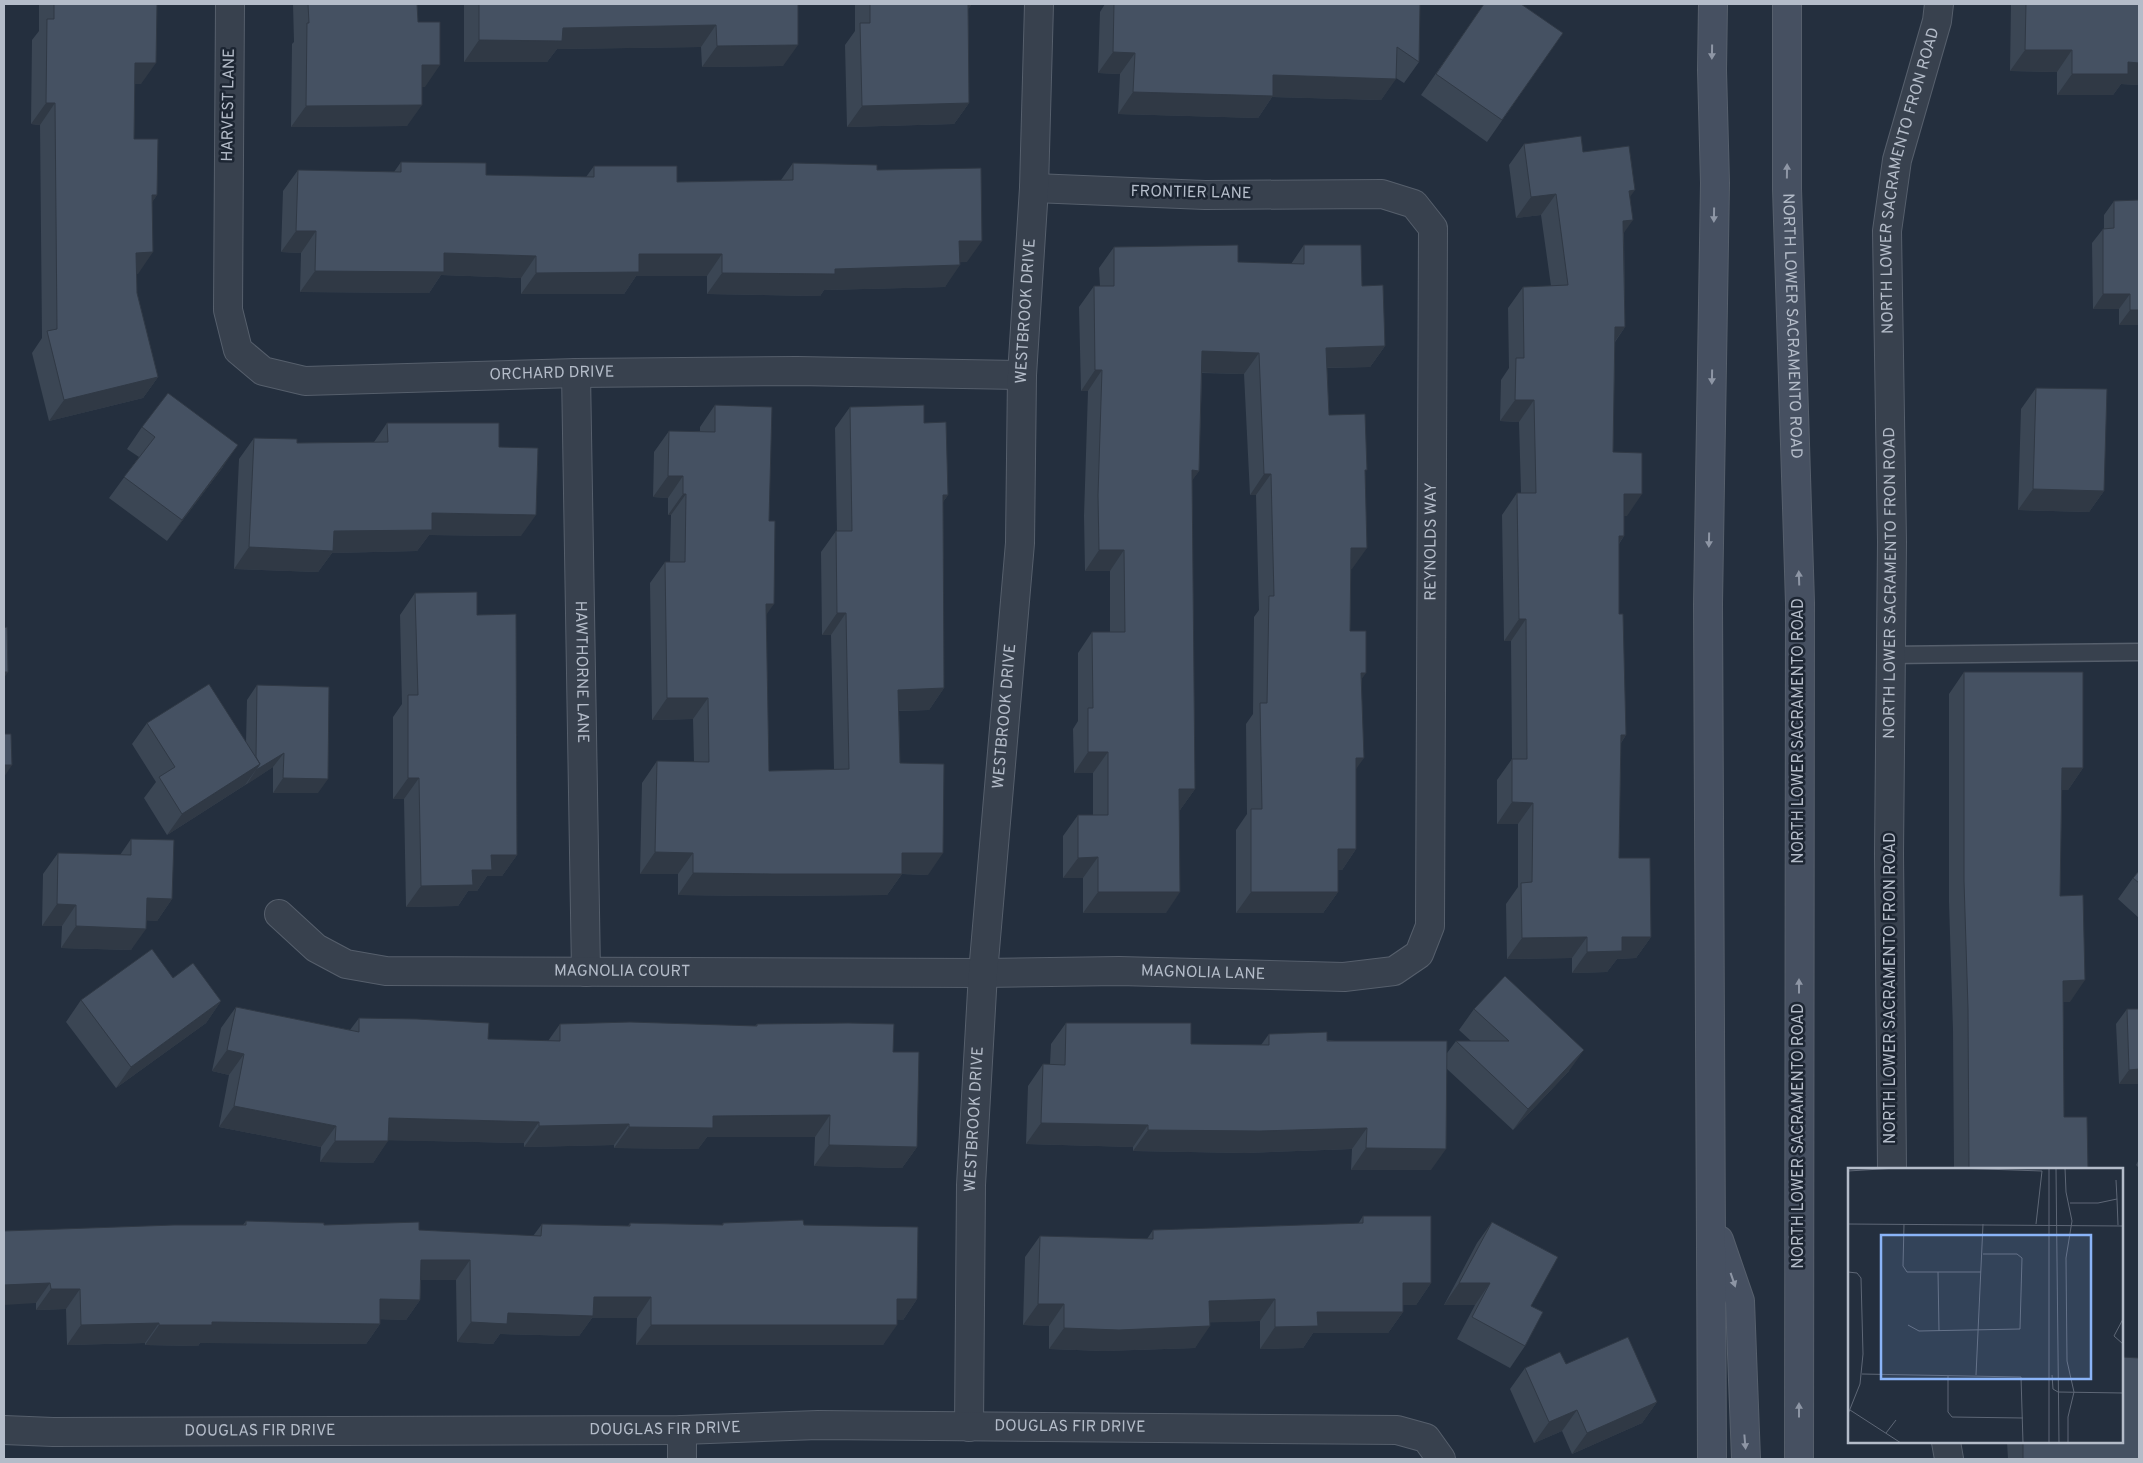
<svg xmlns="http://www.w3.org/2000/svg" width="2143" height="1463" viewBox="0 0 2143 1463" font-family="Overpass,sans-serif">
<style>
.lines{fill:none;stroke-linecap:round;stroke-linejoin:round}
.service-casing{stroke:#565f6c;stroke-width:19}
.minor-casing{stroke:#565f6c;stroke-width:30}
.secondary-casing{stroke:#565f6c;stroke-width:30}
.service{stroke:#38414e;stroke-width:16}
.minor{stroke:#38414e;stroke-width:28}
.secondary{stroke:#465061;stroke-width:28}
.wall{fill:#3b4654}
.shaded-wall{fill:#303945}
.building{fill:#455162;stroke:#303945}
.oneway{fill:#8e96a5}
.labels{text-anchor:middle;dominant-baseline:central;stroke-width:5;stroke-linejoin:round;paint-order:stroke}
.street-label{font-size:16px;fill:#b4bcc9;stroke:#1d2633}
.inset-road{fill:none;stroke:#5e6776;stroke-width:1}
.view{fill:#8ab4f8;fill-opacity:0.15;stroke:#8ab4f8;stroke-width:2.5}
.inset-edge{fill:none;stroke:#b4bcc9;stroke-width:2.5}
</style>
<rect width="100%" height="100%" fill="#242f3e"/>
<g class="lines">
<!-- service casing -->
<g class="service-casing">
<path id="service" d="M1891,655L2139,652"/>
</g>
<!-- minor casing -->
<g class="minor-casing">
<g id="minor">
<path id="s1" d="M230,4L228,310L238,350L263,371L305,381L576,373L797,371L1022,375"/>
<path id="s2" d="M576,373L586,972"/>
<path id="s3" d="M279,914L316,948L346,964L386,971L983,973L1119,971L1344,977L1394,971L1419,954L1430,926L1433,228L1414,204L1382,194L1205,195L1034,188"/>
<path id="s4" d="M1892,1169L1889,854L1892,542L1887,231L1897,160L1937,21L1939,4"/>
<path id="s5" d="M969,1427L971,1185L983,973L1020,543L1022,375L1034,188L1039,4"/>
<path id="s6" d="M4,1430L53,1432L682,1430L818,1425L1397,1430L1426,1438L1441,1459"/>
<path d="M682,1430V1459"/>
<path d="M1946,1442L1949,1459"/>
</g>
</g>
<!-- secondary casing -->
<g class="secondary-casing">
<g id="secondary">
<path id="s7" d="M1787,4V189L1800,603L1799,1459"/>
<path d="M1719,1240L1740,1301L1746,1459"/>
<path d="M1712,1459L1708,604L1715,183L1712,70L1713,4"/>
</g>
</g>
<!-- service -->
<use href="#service" class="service"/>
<!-- minor -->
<use href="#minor" class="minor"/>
<!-- secondary -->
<use href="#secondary" class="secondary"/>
</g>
<!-- wall -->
<path class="wall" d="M39,4H157L141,84H135L134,139L157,195L152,202L138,274H137V293L158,377L143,398L49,421L32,353L42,338L40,125L31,124L32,40L39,31Z
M293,4H417L418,22L425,87H422L407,126L291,127L292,44L294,42Z
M464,4H798L783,66L702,67L701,47L557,49L547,62H464Z
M855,4H972L968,9L969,103L954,124L847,127L845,45L855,31Z
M1105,4H1420L1419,62L1404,83L1396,78L1381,100L1272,97L1258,118L1118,114L1120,74L1098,73L1100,12Z
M1484,4L1563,33L1487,142L1421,95Z
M2011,4H2139V85L2121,84L2113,95H2057V72L2010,71Z
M1524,144L1583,152L1630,197L1624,233L1625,327L1615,342L1613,452L1627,516H1624V536L1619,544V614L1626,735L1621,743L1619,858L1651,937L1636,958L1617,959L1607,972L1572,973V958L1507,959L1506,904L1518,887V824H1497V780L1512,759L1511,641H1504L1502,515L1517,493H1521L1519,422L1500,421L1501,380L1509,368L1508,308L1523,287L1551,286L1541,215L1516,218L1509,165Z
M401,162L486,175L586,177L594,166L677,182L781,180L793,163L877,170L967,262H959L945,287L824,290L820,296L707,294V276H636L624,294H521V278L441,275L429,293L300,292L301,253L281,252L283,191L298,170L394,172Z
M2139,200V325H2119V309H2093L2092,243L2103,229H2104V215L2114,201Z
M1304,245L1362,286L1385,346L1370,367L1327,368L1329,415L1365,472L1352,569H1351L1350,631L1362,679L1356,768V849L1342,870H1338V892L1323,913H1236V830L1247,814L1246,724L1253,714L1254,617L1259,610L1256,495H1250L1244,374L1202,373L1199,471L1192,480L1195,789L1180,810H1179L1166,913H1083V878H1063V836L1078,815H1093V773H1074L1073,729L1078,721V653L1092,632H1110V571H1085L1084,516L1088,391H1081L1079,307L1094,286H1100L1099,268L1114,247L1238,262L1291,264Z
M2036,388L2104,491L2089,512L2018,510L2021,409Z
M715,405L766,615L769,771L834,769L831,635H822L821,552L836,531H837L835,428L850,407L924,423L948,495L943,502L944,688L929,710L899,711L900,763L928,875L902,874L887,895L757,896L678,895V874H640L642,783L657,761L694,762L693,719L652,720L650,583L665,562H670L671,515H668V498L653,497L654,452L669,431H700V427Z
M387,423L499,447L521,536L429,535L417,551L332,553L318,572L234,569L239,459L254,438L297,443L374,442Z
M142,427L223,467L167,541L109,498L139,457L127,449Z
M415,593L477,615L517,855L502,876H487L477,891H468L458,906L406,907L404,799H393V717L402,704L400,615Z
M1964,672L2083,768L2068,790H2062L2060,896L2070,1002H2063L2064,1117L2088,1169H1954L1953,1030L1949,902V694Z
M257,685L318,793H273V767L167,835L144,798L156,782L132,744L147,723L246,742L247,700Z
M131,839L172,899L157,921L147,920L131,950L61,948L62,926H42L43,874L58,853L120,855Z
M2139,871V918L2118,899L2133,878Z
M173,978L221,1001L206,1023L116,1088L66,1022L81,1000Z
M236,1007L350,1030L359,1018L488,1039L548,1041L560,1024L755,1026L757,1024L893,1052L917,1147L902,1168L814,1166L815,1137H707L698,1149L614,1148V1145L524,1147V1143L388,1140L373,1163L320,1162L321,1147L219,1127L229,1075L212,1071L221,1028Z
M1474,1009L1569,1071L1513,1130L1447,1069L1431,1170H1351L1352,1149L1245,1153L1133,1151V1147L1026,1144L1028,1086L1043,1064H1050L1051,1044L1066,1023L1191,1044L1261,1045L1269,1034L1447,1053L1456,1041H1471L1459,1030Z
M2127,1009H2139V1084H2119L2116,1024Z
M2139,1159V1168L2136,1165Z
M1363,1216L1431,1283L1416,1305H1403V1312L1388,1333H1313L1303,1348L1260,1349V1321L1210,1322L1195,1348L1104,1351L1049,1349V1326L1023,1325L1025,1257L1040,1236L1147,1239L1153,1230L1358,1224Z
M246,1221L533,1236L542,1224L628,1226L630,1223L722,1225L723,1223L804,1225L917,1299L903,1320L897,1319L883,1345H636L637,1318H592L579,1336L500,1334L493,1344L457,1342L456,1280H421L420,1300L406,1320L380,1319V1324L366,1344L200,1343L198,1346L145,1345V1343L67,1345L66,1309L36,1310V1303L4,1231L243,1225Z
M1492,1222L1531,1306L1525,1346L1510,1368L1457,1339L1475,1305H1444L1477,1243Z
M1566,1364L1657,1402L1642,1423L1572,1454L1562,1431L1534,1443L1510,1389L1525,1368Z
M2007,1442H2122L2139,1459H2008Z"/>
<!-- shaded-wall -->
<path class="shaded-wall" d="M968,4H972L958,24Z
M716,25L701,47L557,49L547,62H464L479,40L563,28Z
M798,45L783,66L702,67L717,46Z
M2025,50H2072L2057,72L2010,71Z
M1113,52L1135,53L1120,74L1098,73Z
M2128,62L2139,63V85L2121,84L2113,95H2057L2072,74Z
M135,63H156L141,84H120Z
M422,65H440L425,87H407Z
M1273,75L1396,79L1381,100L1272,97L1258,118L1118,114L1133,92Z
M46,103H55L40,125L31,124Z
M969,103L954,124L847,127L862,106Z
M422,105L407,126L291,127L306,106Z
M1635,190L1620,211L1629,191Z
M1556,194L1541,215L1516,218L1531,197Z
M152,195H157L142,217Z
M1633,220L1618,241L1623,221Z
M296,231H316L301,253L281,252Z
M959,241H982L967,262L944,263Z
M153,252L138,274H121L136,253Z
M444,253L536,256L521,278L441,275L429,293L300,292L315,271Z
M639,254H722L707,276H636L624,294H521L536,273Z
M960,265L945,287L824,290L820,296L707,294L722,273L835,269Z
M2103,294H2130L2119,309H2093Z
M2130,310H2139V325H2119Z
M1615,327H1625L1610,348Z
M1385,346L1370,367L1311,368L1326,348Z
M1202,351L1259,353L1244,374L1187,372Z
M1095,370H1102L1088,391H1081Z
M158,377L143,398L49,421L64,400Z
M1515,400H1534L1519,422L1500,421Z
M238,445L223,467L167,541L182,520Z
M1192,470L1199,471L1184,492Z
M1264,474H1271L1256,495H1250Z
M668,476H683L668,498L653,497Z
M2033,489L2104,491L2089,512L2018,510Z
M683,494H686L671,515H668Z
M1624,494H1642L1627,516H1609Z
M943,495H948L933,516Z
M432,513L536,515L521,536L429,535L417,551L332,553L318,572L234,569L249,547Z
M1619,536H1624L1609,557Z
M1351,548H1367L1352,569H1336Z
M1099,550H1124L1110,571H1085Z
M766,604H774L759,625Z
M837,613H846L831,635H822Z
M1519,619H1526L1511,641H1504Z
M4,672H8L4,678Z
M1361,673H1366L1351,694Z
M944,688L929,710L883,711L898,690Z
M667,698H708L693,719L652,720Z
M1621,735H1626L1611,757Z
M1088,752H1108L1093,773H1074Z
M284,753L273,767L246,785L256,770Z
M1356,758H1364L1349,779Z
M260,764L245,785L167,835L182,814Z
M4,765H12L4,777Z
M2062,768H2083L2068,790H2047Z
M283,778L328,779L318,793H273Z
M408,778H419L404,799H393Z
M1179,789H1195L1180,810H1164Z
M1512,802L1533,803L1518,824H1497Z
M1338,849H1356L1342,870H1323Z
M655,852L693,853L678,874H640Z
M902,853H943L928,875L902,874L887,895L757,896L678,895L693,873Z
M491,855H517L502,876H487L477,891H468L458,906L406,907L421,886L472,870Z
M1098,857L1083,878H1063L1078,858Z
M1098,892H1180L1166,913H1083Z
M1251,892H1338L1323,913H1236Z
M147,898L172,899L157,921L132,920Z
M57,904L76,905L62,926H42Z
M76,926L146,929L131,950L61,948Z
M1587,937L1572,958L1507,959L1522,938Z
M1622,937H1651L1636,958L1617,959L1607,972L1572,973L1587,952Z
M2085,980L2070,1002H2048L2063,981Z
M221,1001L206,1023L116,1088L131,1067Z
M227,1050L244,1054L229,1075L212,1071Z
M1584,1050L1569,1071L1513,1130L1528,1109Z
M2139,1069V1084H2119L2129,1070Z
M234,1106L336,1126L321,1147L219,1127Z
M830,1115L815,1137H707L698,1149L614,1148L629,1127L713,1116Z
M389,1118L539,1122L524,1143L374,1140Z
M1041,1123L1148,1125L1133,1147L1026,1144Z
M629,1124L614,1145L524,1147L539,1126Z
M1367,1128L1352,1149L1245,1153L1133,1151L1148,1130Z
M335,1141H388L373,1163L320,1162Z
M829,1145L917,1147L902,1168L814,1166Z
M1366,1148L1446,1149L1431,1170H1351Z
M421,1260H470L456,1280H407Z
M50,1283L36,1303L4,1305V1285Z
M1403,1283H1431L1416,1305H1388Z
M1459,1283H1490L1475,1305H1444Z
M51,1289H80L66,1309L36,1310Z
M594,1297H651L637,1318H592L579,1336L500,1334L493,1344L457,1342L471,1322L508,1313Z
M380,1299L420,1300L406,1320L365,1319Z
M897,1299H917L903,1320L883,1319Z
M1275,1299L1260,1321L1194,1323L1209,1301Z
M1038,1304H1064L1049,1326L1023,1325Z
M1317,1312H1403L1388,1333H1313L1303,1348L1260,1349L1275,1327Z
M212,1322L380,1324L366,1344L200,1343L198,1346L145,1345L159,1325Z
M159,1323L145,1343L67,1345L81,1325Z
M651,1325H897L883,1345H636Z
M1210,1326L1195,1348L1104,1351L1049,1349L1064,1328Z
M1657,1402L1642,1423L1572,1454L1587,1433Z
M1577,1410L1562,1431L1534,1443L1549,1422Z"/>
<!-- building -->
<path class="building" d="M54,4H157L156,63H135L134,139H158L157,195H152L153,252L136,253L137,293L158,377L64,400L47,331L57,329L55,103H46L47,19H54Z
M308,4H417L418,22H440V65H422V105L306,106L307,23H309Z
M479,4H798V45L717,46L716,25L563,28L562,41L479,40Z
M870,4H968L969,103L862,106L860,23H870Z
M1114,4H1420L1419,62L1397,47L1396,79L1273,75V96L1133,92L1135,53L1113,52Z
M1484,4H1521L1563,33L1502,120L1436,74Z
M2026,4H2139V63L2128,62V74H2072V50H2025Z
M1581,136L1583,152L1629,146L1635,190L1629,191L1633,220L1623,221L1625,327H1615L1613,452L1642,453V494H1624V536H1619V614H1623L1626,735H1621L1619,858H1650L1651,937H1622V951L1587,952V937L1522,938L1521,883L1532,882L1533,803L1512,802V759H1527L1526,619H1519L1517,493H1536L1534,400H1515L1516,358H1524L1523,287L1568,285L1556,194L1531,197L1524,144Z
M401,162L486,163V175L594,177V166H677V182L793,180V163L877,165V170L981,168L982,241H959L960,265L835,269V274L722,273V254H639V272L536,273V256L444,253V272L315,271L316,231H296L298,170L401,172Z
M2139,200V310H2130V294H2103V229L2114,228V201Z
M1238,245V262L1304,264V245H1361L1362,286L1383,285L1385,346L1326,348L1329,415L1365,414L1367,470H1365L1367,548H1351L1350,631H1366V673H1361L1364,758H1356V849H1338V892H1251V809H1262L1260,703H1267L1269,596H1274L1271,474H1264L1259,353L1202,351L1199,471L1192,470L1195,789H1179L1180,892H1098V857L1078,858V815H1108V752H1088V708H1093L1092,632H1125L1124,550H1099L1098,495L1102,370H1095L1094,286H1114V247Z
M2036,388L2107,389L2104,491L2033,489Z
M168,393L238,445L182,520L124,477L155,437L142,427Z
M715,405L772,407L769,521H775L774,604H766L769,771L849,769L846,613H837L836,531H852L850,407L924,405V423L946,422L948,495H943L944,688L898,690L900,763L944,764L943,853H902V874H772L693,873V853L655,852L657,761L709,762L708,698H667L665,562H685L686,494H683V476H668L669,431L715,432Z
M387,423H499V447L538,448L536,515L432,513V530L334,531L333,551L249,547L254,438L297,439V443L388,442Z
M477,592V615L516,614L517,855H491L492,870H472L473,885L421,886L419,778H408V695H418L415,593Z
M7,627L8,672H4V628Z
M1964,672H2083V768H2062L2060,896L2083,895L2085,980L2063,981L2064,1117H2087L2088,1169H1969L1968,1008L1964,881Z
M209,684L260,764L182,814L159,777L175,767L147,723Z
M257,685L329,687L328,779L283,778L284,753L256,770L260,764L256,757Z
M4,734H11L12,765H4Z
M131,839L174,840L172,899L147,898L146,929L76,926V905L57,904L58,853L131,855Z
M2139,871V883L2133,878Z
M152,949L173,978L193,963L221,1001L131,1067L81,1000Z
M1505,976L1584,1050L1528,1109L1456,1041H1509L1474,1009Z
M236,1007L359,1032V1018L417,1019L489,1023L488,1039L560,1041V1024L630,1022L757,1026V1024L848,1023L894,1024L893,1052H919L917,1147L829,1145L830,1115L713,1116V1128L629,1127V1124L539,1126V1122L389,1118L388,1141H335L336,1126L234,1106L244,1054L227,1050Z
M2127,1009H2139V1069L2129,1070Z
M1066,1023H1191V1044L1269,1045V1034L1327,1032V1041H1447L1446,1149L1366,1148L1367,1128L1260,1131L1148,1130V1125L1041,1123L1043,1064L1065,1065Z
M1363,1216H1431V1283H1403V1312H1317L1318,1326L1275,1327V1299L1209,1301L1210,1326L1119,1330L1064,1328V1304H1038L1040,1236L1153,1239V1230L1363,1223Z
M803,1220L804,1225L918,1227L917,1299H897V1325H651V1297H594L593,1316L508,1313L507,1324L471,1322L470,1260H421L420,1300L380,1299V1324L212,1322V1325H159V1323L81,1325L80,1289H51L50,1283L4,1285V1231L174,1225H246V1221L324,1223V1225L419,1222V1230L541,1236L542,1224L630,1226V1223L723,1225V1223Z
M1492,1222L1558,1257L1531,1306L1543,1312L1525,1346L1472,1317L1490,1283H1459Z
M1628,1337L1657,1402L1587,1433L1577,1410L1549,1422L1525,1368L1560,1352L1566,1364Z
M2122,1357L2139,1358V1459H2023V1442H2122Z"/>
<!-- one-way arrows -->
<defs><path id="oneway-solid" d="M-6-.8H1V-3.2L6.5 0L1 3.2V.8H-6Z" transform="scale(1.25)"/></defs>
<g class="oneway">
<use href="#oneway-solid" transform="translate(1712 52) rotate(91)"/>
<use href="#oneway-solid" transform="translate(1787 171) rotate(-89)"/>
<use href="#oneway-solid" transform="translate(1714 215) rotate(91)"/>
<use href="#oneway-solid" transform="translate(1712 377) rotate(91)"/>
<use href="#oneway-solid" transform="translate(1709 540) rotate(91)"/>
<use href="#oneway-solid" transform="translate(1799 578) rotate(-92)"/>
<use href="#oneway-solid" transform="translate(1799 986) rotate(-90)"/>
<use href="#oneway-solid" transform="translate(1733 1280) rotate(71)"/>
<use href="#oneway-solid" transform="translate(1799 1410) rotate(-90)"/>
<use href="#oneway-solid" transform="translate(1745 1442) rotate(85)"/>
</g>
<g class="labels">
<!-- street labels -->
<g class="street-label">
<text transform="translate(229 105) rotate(-89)">HARVEST LANE</text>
<text stroke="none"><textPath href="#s4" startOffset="991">NORTH LOWER SACRAMENTO FRON ROAD</textPath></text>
<text transform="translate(1191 193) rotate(1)">FRONTIER LANE</text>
<text stroke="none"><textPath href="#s5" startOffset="1118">WESTBROOK DRIVE</textPath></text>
<text stroke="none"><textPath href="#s7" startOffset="322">NORTH LOWER SACRAMENTO ROAD</textPath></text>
<text stroke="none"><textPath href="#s1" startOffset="670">ORCHARD DRIVE</textPath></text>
<text stroke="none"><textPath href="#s3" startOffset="1578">REYNOLDS WAY</textPath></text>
<text stroke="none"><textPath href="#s4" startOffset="586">NORTH LOWER SACRAMENTO FRON ROAD</textPath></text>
<text stroke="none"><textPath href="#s2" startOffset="299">HAWTHORNE LANE</textPath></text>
<text stroke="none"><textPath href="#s5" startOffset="712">WESTBROOK DRIVE</textPath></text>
<text transform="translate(1799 731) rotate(-90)">NORTH LOWER SACRAMENTO ROAD</text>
<text stroke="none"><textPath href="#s3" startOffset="361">MAGNOLIA COURT</textPath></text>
<text stroke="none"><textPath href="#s3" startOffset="942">MAGNOLIA LANE</textPath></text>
<text transform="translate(1891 988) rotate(-90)">NORTH LOWER SACRAMENTO FRON ROAD</text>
<text stroke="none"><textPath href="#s5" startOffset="308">WESTBROOK DRIVE</textPath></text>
<text transform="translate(1799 1136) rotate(-90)">NORTH LOWER SACRAMENTO ROAD</text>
<text stroke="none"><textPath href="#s6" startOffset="1066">DOUGLAS FIR DRIVE</textPath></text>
<text stroke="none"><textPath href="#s6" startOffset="661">DOUGLAS FIR DRIVE</textPath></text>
<text stroke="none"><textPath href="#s6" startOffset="256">DOUGLAS FIR DRIVE</textPath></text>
</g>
</g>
<!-- overview -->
<g transform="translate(1848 1168)">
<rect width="275" height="275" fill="#242f3e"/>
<path class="inset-road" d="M107,0L194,3M201,0V275M208,0L211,275M217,0L218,24L224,53L218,90L219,193L226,224L220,249V275M0,3L49,0M269,31L270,57M222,35H250L269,31L268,12M0,56L275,58M56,56L55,98L59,104H133M188,56L194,3M0,104L9,105L13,110L15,186L12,216L0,246M90,104L91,163M275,151L266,168L275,176M60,157L71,163L172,161L174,90L169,86H135M14,206L173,209L175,275M128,207L135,56M204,207L205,221L210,224M100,208V244L104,249L175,250M210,224L275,225M2,242L53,275M38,265L48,252"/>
<path class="view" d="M33,67H243V211H33Z"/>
<rect width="275" height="275" class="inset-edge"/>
</g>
<!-- border -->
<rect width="2143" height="1463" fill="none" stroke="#b4bcc9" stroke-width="10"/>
</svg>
